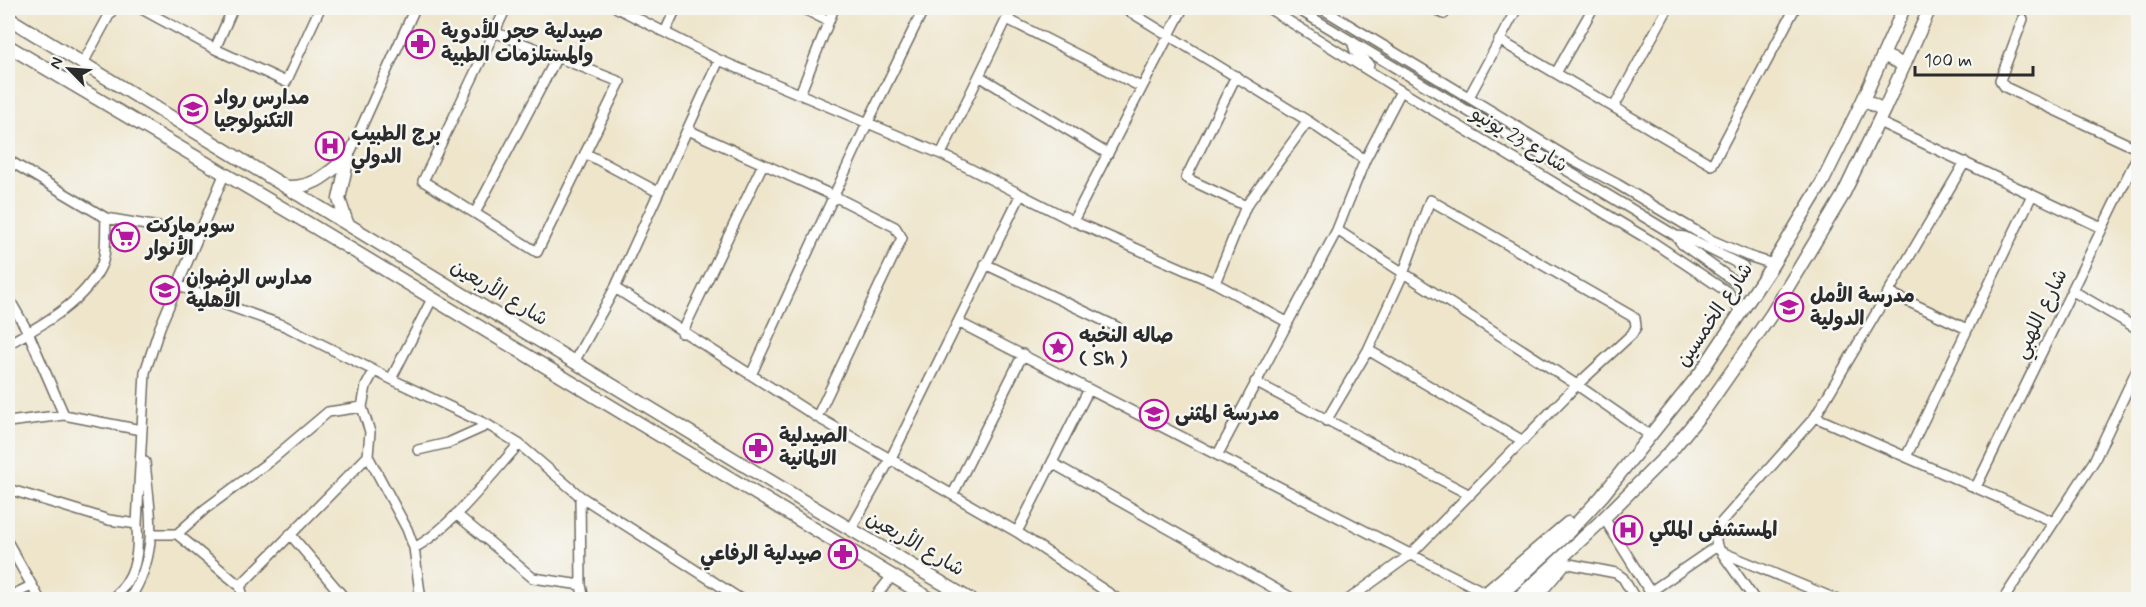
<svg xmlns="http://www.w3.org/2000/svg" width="2146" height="607" viewBox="0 0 2146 607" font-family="Mynerve,'Playpen Sans Arabic',sans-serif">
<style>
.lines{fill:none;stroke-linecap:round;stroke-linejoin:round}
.minor-casing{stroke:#6f6c63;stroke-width:12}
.major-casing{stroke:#6f6c63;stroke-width:15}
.minor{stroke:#fff;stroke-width:9}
.major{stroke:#fff;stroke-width:12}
.labels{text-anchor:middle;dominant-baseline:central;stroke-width:5;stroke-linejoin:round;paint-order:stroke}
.poi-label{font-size:20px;font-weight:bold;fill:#2b2b2b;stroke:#f6f6f2;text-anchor:start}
.street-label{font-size:20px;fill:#2b2b2b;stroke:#f6f6f2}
</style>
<rect width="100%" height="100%" fill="#f6f6f2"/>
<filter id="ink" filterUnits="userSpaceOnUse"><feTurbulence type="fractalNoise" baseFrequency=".0167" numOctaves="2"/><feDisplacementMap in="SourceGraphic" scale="12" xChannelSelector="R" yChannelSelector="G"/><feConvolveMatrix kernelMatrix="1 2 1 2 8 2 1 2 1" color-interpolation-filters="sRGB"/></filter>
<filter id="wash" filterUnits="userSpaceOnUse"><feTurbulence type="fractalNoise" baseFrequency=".008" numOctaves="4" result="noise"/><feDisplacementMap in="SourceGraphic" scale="24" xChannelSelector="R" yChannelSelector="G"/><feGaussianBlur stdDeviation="1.35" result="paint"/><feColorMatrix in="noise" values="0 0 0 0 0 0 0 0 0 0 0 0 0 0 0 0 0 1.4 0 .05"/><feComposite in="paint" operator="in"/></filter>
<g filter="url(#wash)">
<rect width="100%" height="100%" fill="#eee5cb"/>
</g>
<g filter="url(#ink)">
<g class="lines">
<!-- minor casing -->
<g class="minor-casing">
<path id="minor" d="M140,8L215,49L286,82L320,8
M617,8L719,60L941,154L1073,221L1215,283L1287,322
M802,8L828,21
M1124,8L1308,121L1365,160
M1268,8L1401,91L1651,241L1729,293L1741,314
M1296,8L1676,236L1685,237L1743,266
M1321,8L1572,160L1617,184L1711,240L1748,256L1773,264
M1433,8L1444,14L1448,8
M1007,19L1141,87
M2023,19L2000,80L2005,87L2138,149
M494,32L620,82L537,252L423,181L506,8
M665,32L676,8
M1499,40L1712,165L1795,8
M1352,41L1355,51L1369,65
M215,49L233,8
M82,65L113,8
M1556,73L1593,8
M979,76L1108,154
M1236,76L1186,178L1246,206
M800,94L834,8
M1469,97L1517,8
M1614,107L1668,8
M1879,122L2102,228
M688,130L834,196L895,227L902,238L817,417
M585,153L658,192
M941,154L1012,8
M348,157L415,8
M8,160L106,218L199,234
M475,213L557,57
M1073,221L1183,8
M1337,230L1577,385L1651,436
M1676,236L1682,244L1734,281
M985,264L1117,327
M1215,283L1246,206L1308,121
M178,285L215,301L285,326L391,379L488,425L519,444L580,496L742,600
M615,288L817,417L1017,532L1119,600
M2073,291L2138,329
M1888,292L1967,329
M8,297L28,332L64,415
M958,322L1486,593
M682,333L763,164
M8,344C42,325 85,302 102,264C107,252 105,232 106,218
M1368,350L1523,441
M574,362L615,288L719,60
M374,371L366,386L362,407L370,432L368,456L407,529L414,548L421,600
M751,375L868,122L924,8
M391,379L432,299
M1255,382L1470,495
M1815,417L2054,522
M1326,421L1368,350L1403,274L1430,200L1635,318L1636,327L1632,334L1577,385L1411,554L1348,600
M8,422L64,415L141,430
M418,450L448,443L488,425
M1218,454L1337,230L1365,160L1401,91
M1906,457L2032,195
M1052,463L1295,600
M1976,487L2138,155
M8,489L109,520L137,524
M953,494L1023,354
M580,496L581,585L584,600
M456,514L533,578L581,585
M1604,518L1655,600
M851,529L891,458L1020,196
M1017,532L1089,389
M152,534H177L205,509L270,461L328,412L362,407
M177,534L240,586
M290,534L346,600
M8,543L40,600
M414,548C449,530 491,475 519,444
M1724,553L1838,600
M1564,563L1616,573L1623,578L1636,600
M1650,592L1717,546
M8,597L31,586
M111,600C136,578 139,556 137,524L145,372L160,327L224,175
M129,600C160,552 150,515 145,462
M244,600L240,586L368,456
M873,600L892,576
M1755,600L1717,546L1715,535L1720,524L1815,417L1965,162
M2003,600L2094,461L2138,367"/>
</g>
<!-- major casing -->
<g class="major-casing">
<path id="major" d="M8,18L803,501L971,600
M8,46L311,225L932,600
M1883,55L1904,65
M1863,100L1884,110
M287,187C315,188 327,174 348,157
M347,223L339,199L348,157
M1478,600L1568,523
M1495,600L1563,538L1602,496L1701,372L1773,264L1822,183L1863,100L1904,8
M1516,600L1598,524L1671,451L1706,408L1771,315L1842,197L1884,110L1930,8
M1533,600L1562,566"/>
</g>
<!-- minor -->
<use href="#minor" class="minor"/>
<!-- major -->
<use href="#major" class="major"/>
</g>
</g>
<!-- icons -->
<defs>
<g id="pharmacy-ring" transform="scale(1.5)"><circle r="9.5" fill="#f6f6f2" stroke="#b5179e" stroke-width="1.5"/><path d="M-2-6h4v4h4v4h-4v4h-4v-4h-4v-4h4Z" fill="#b5179e"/></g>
<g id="school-ring" transform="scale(1.5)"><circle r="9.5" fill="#f6f6f2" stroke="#b5179e" stroke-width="1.5"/><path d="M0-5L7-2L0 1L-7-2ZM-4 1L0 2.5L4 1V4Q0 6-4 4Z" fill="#b5179e"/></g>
<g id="hospital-ring" transform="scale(1.5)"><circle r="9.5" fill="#f6f6f2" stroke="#b5179e" stroke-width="1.5"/><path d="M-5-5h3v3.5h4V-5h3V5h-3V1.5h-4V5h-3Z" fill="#b5179e"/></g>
<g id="supermarket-ring" transform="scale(1.5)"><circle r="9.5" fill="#f6f6f2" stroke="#b5179e" stroke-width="1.5"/><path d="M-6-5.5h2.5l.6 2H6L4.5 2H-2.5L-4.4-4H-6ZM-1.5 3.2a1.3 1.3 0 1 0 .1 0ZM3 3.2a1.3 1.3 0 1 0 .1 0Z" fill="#b5179e"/></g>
<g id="sight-ring" transform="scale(1.5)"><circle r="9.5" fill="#f6f6f2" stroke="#b5179e" stroke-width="1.5"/><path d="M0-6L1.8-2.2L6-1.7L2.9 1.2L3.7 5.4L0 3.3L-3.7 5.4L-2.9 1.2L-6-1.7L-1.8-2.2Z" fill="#b5179e"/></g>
</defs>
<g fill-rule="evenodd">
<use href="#pharmacy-ring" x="420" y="44"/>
<use href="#school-ring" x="193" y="109"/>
<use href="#hospital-ring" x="330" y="146"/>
<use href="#supermarket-ring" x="125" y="237"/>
<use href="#school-ring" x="165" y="290"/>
<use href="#school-ring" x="1789" y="307"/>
<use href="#sight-ring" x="1058" y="347"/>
<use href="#school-ring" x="1154" y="414"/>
<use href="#pharmacy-ring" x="758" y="448"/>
<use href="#hospital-ring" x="1628" y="530"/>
<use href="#pharmacy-ring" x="843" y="554"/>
</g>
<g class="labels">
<!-- poi labels -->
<g class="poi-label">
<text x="441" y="32">صيدلية حجر للأدوية<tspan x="441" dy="23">والمستلزمات الطبية</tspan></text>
<text x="214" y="98">مدارس رواد<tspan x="214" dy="23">التكنولوجيا</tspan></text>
<text x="351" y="134">برج الطبيب<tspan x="351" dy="23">الدولي</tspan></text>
<text x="146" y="226">سوبرماركت<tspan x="146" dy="23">الأنوار</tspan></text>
<text x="186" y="278">مدارس الرضوان<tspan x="186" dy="23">الأهلية</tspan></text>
<text x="1810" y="296">مدرسة الأمل<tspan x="1810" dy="23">الدولية</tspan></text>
<text x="1079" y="336">صاله النخبه<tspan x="1079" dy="23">( Sh )</tspan></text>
<text x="1175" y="414">مدرسة المثنى</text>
<text x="779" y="436">الصيدلية<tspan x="779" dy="23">الالمانية</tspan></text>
<text x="1649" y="530">المستشفى الملكي</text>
<text x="822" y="554" text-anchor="end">صيدلية الرفاعي</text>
</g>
<!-- street labels -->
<g class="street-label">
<text transform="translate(1519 140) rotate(31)">شارع 23 يونيو</text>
<text transform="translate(499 293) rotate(31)">شارع الأربعين</text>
<text transform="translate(2041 314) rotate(-64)">شارع اللهبي</text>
<text transform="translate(1715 315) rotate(-56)">شارع الخمسين</text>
<text transform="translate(915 544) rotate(30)">شارع الأربعين</text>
</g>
</g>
<!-- margin -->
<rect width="2146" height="607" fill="none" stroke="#f6f6f2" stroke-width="30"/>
<!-- north arrow -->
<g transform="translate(69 69) rotate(295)" stroke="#f6f6f2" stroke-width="4.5" paint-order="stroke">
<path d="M0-4.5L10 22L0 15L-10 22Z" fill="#2b2b2b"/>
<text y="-9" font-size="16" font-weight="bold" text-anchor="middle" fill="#2b2b2b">N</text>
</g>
<!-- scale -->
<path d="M1915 66v9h118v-9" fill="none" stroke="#2b2b2b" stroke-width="3"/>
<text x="1924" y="66" font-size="18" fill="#2b2b2b" stroke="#f6f6f2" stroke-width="4.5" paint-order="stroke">100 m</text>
</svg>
